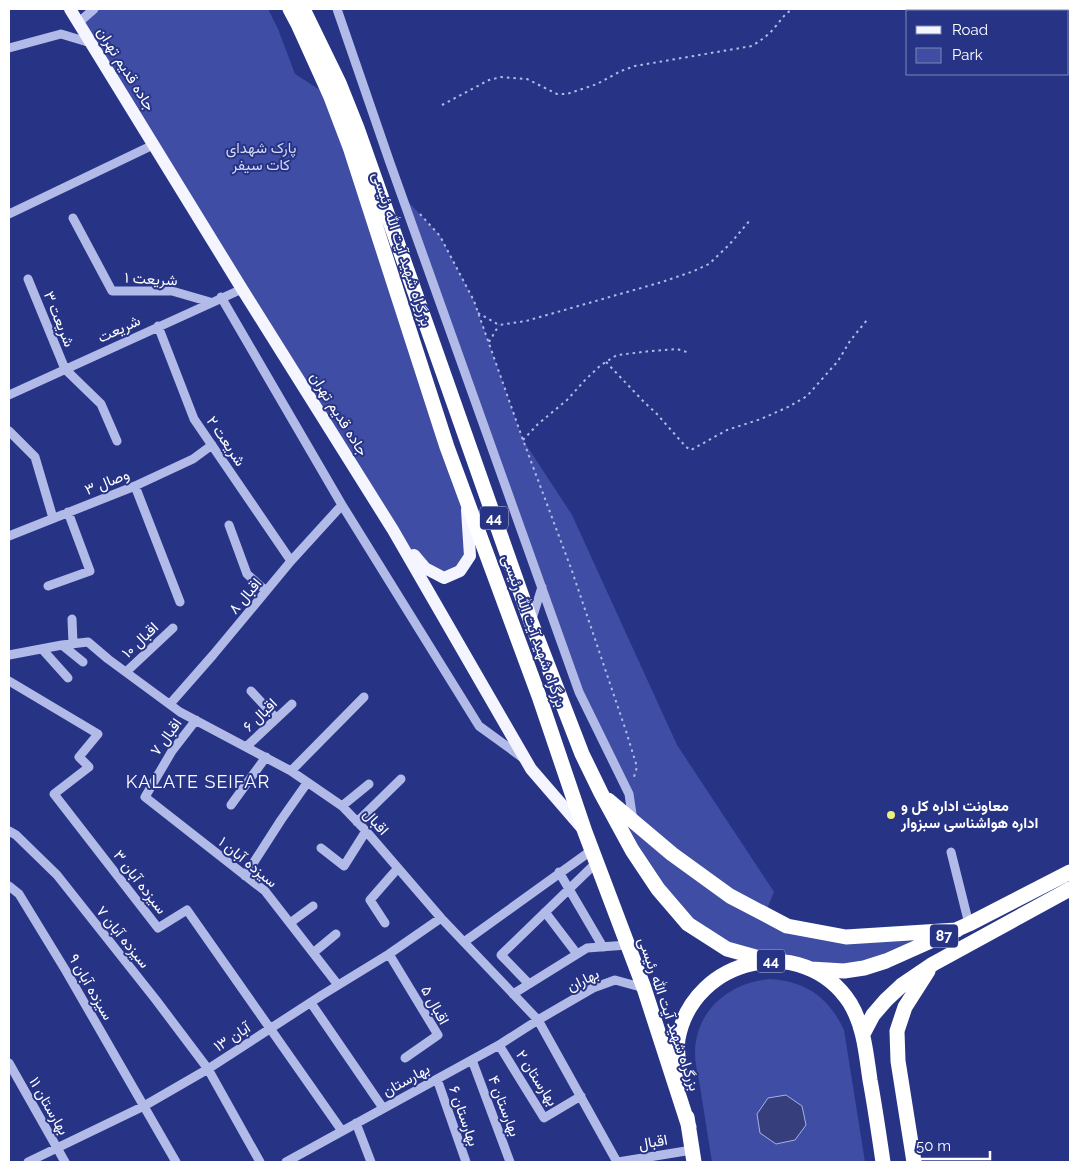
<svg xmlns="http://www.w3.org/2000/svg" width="1079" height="1171" viewBox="0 0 1079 1171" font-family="Raleway,Vazirmatn,sans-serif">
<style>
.green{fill:#3f4da4}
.water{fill:#363f7c;stroke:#a6b1e8}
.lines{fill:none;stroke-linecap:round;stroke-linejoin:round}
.path{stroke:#b2bae8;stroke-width:2;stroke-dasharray:2.5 4;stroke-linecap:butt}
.minor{stroke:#b2bae8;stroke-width:9}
.major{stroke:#f4f5fe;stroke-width:12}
.highway{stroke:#fff;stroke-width:15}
.poi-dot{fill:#eef078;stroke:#273486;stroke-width:2}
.labels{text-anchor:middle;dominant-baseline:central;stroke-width:4;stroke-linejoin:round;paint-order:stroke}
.shield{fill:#273486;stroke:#bec2db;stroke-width:1}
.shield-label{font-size:14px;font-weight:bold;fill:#fff}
.street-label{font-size:15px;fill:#fff;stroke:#273486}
.park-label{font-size:15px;fill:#d5daf6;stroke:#273486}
.poi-label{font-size:15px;font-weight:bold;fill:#fff;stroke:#273486;text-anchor:start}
.quarter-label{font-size:18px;letter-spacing:1px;fill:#fff;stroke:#273486}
</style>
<rect width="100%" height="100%" fill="#273486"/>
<!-- green -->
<path class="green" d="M94,9H268L278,29L295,74L331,97L466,498L470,556L444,578L425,568L393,530L78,23Z
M402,195L440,236L474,301L523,440L572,515L677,745L774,892L765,914L846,937L957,930L864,968L770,961L688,924L608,808L632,821L629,794L579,692Z
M770,979C806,981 829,998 844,1030L865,1162H712C708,1137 704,1112 700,1086C698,1075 695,1063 695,1052C696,1009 731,982 770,979Z"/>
<!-- water -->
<path class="water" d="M786,1095L802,1106L806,1125L795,1140L776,1144L760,1133L757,1114L768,1098Z"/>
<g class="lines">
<!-- path -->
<path class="path" d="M442,105L489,80L501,77L527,79L557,94H567L597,84L621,71L635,66L752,46C761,40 769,35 775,27C782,19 784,14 793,9
M420,214L440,236L474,301L523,440L572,571L626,731L637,767L633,780
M478,313L499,325L526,321L662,282L694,271L709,264L729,245L751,219
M489,342L499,325
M606,362L644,402L656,413L686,447L691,450L727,430L761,419L788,407L807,396L838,361L850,341L867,320
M523,440L538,424L567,400L586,379L601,365L617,355L651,351L677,349L690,353"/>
<!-- minor -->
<path class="minor" d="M337,9L389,160L579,692L629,794L633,821
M78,23L94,9
M9,48L61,34L91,43
M9,214L153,145
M73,218L112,291H172L210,302
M28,279L65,369L101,404L117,441
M221,297L342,505L479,726L523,758
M158,326L194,419L291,561
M9,395L242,289
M9,431L35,457L53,518
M135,486L180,602
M229,525L247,574L266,591
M9,536L135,486L193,459L212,445
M48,586L90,571L68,512
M72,619L73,644
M531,622L542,587
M62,645L83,662
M42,649L68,678
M9,655L62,645L88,642L108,659L180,712L291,771L342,806L366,831L441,918L538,1020L617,1162
M126,672L173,628
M9,681L98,734L79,757L89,767L54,794L158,928L187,910L342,1131
M251,691L276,718
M170,704L213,655L291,561L342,505
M196,720L172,751L145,797L265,891L338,985
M246,747L292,704
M291,771L364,697
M231,805L266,757
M342,806L369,784
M357,822L401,779
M9,831L16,835L57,875L156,1000L208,1069L260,1162
M321,848L344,866L366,831
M951,852L969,924
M559,872L603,947
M245,876L281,820L307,783
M9,886L19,894L66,971L176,1162
M545,912L577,954
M290,923L313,906
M385,923L370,900L398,868
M464,942L592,850
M313,953L336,934
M389,954L438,1035L405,1058
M529,984L501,955L597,862
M513,994L587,948L627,945
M311,1003L383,1108
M499,1045L544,1118L581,1096
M472,1060L510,1162
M9,1063L65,1162
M437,1079L466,1162
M356,1123L371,1162
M28,1162L144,1106L208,1069L322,995L389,954L441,918
M286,1162L499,1045L538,1020L593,988L615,980L644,988
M618,1162L692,1150"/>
<!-- major -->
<path class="major" d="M70,9L242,289L393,530L531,769L582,828
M414,555L425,568L444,578L460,571L470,556L467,510"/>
<!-- highway -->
<path class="highway" d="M290,9L298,24L331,97L350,147L447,447L540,699L585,832L644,988L689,1127
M303,9L339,83L357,128L531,622L582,754L601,793L632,850L658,889L688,924L727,949L770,961
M608,800L672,854L730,896L787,926L846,937L957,930
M811,969L844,971L864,968L886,961L969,924L1070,872
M863,1034L873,1015L886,1000L902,985L933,964L1070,889
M681,1077C679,1064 676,1052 678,1039C693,957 804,932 850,1003C864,1026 866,1053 870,1080C875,1107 879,1135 883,1162
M687,1117L694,1162
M914,1162L898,1061L897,1031L905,1007L928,971"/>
</g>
<!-- markers -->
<circle class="poi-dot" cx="891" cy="815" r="5"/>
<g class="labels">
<!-- shield labels -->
<g class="shield">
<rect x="480" y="506.5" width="28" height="23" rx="4"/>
<rect x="930" y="924.5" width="28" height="23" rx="4"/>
<rect x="757" y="949.5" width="28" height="23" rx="4"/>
</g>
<g class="shield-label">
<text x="494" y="518">44</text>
<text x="944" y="936">87</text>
<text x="771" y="961">44</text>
</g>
<!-- street labels -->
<g class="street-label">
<text transform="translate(126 69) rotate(58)">جاده قدیم تهران</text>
<text transform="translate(402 249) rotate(72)">بزرگراه شهید آیت الله رئیسی</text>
<text transform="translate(151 279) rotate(3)">شریعت ۱</text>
<text transform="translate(59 319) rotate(68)">شریعت ۳</text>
<text transform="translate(119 329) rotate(-25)">شریعت</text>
<text transform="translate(339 414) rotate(58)">جاده قدیم تهران</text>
<text transform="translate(226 441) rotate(56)">شریعت ۲</text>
<text transform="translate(107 482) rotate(-22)">وصال ۳</text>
<text transform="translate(245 596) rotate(-50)">اقبال ۸</text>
<text transform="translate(534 631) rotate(70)">بزرگراه شهید آیت الله رئیسی</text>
<text transform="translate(140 640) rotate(-44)">اقبال ۱۰</text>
<text transform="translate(260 715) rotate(-44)">اقبال ۶</text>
<text transform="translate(166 737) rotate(-54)">اقبال ۷</text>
<text transform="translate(376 822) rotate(48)">اقبال</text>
<text transform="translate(248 862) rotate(39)">سیزده آبان ۱</text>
<text transform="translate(140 882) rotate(52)">سیزده آبان ۳</text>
<text transform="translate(123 937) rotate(51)">سیزده آبان ۷</text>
<text transform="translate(583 980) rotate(-26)">بهاران</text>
<text transform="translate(91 987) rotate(60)">سیزده آبان ۹</text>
<text transform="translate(435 1005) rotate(61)">اقبال ۵</text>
<text transform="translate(669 1014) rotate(71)">بزرگراه شهید آیت الله رئیسی</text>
<text transform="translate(232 1037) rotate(-33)">۱۳ آبان</text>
<text transform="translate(537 1078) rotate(57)">بهارستان ۲</text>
<text transform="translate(406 1080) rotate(-29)">بهارستان</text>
<text transform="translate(49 1106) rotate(60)">بهارستان ۱۱</text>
<text transform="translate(504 1106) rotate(69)">بهارستان ۴</text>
<text transform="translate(464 1116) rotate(71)">بهارستان ۶</text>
<text transform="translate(653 1142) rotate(-10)">اقبال</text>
</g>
<!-- park labels -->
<g class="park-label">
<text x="261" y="148">پارک شهدای<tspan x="261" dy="17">کات سیفر</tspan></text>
</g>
<!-- poi labels -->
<g class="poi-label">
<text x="901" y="806">معاونت اداره کل و<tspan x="901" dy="17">اداره هواشناسی سبزوار</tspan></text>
</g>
<!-- quarter labels -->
<g class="quarter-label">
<text x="198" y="781">KALATE SEIFAR</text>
</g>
</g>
<!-- border -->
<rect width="1079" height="1171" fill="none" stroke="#ffffff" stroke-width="20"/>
<!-- legend -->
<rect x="906" y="10" width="162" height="65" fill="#273486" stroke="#7d85b6"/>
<rect x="916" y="26" width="25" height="8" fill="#f4f5fe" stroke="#7d85b6"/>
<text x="952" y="35" font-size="15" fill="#ffffff">Road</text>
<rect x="916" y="48" width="25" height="15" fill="#3f4da4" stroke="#7d85b6"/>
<text x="952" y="60" font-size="15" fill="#ffffff">Park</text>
<!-- scale -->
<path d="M909 1151v8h81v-8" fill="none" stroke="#ffffff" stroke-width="2.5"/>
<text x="916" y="1151" font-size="15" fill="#ffffff" stroke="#273486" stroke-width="4" paint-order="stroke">50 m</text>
</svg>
